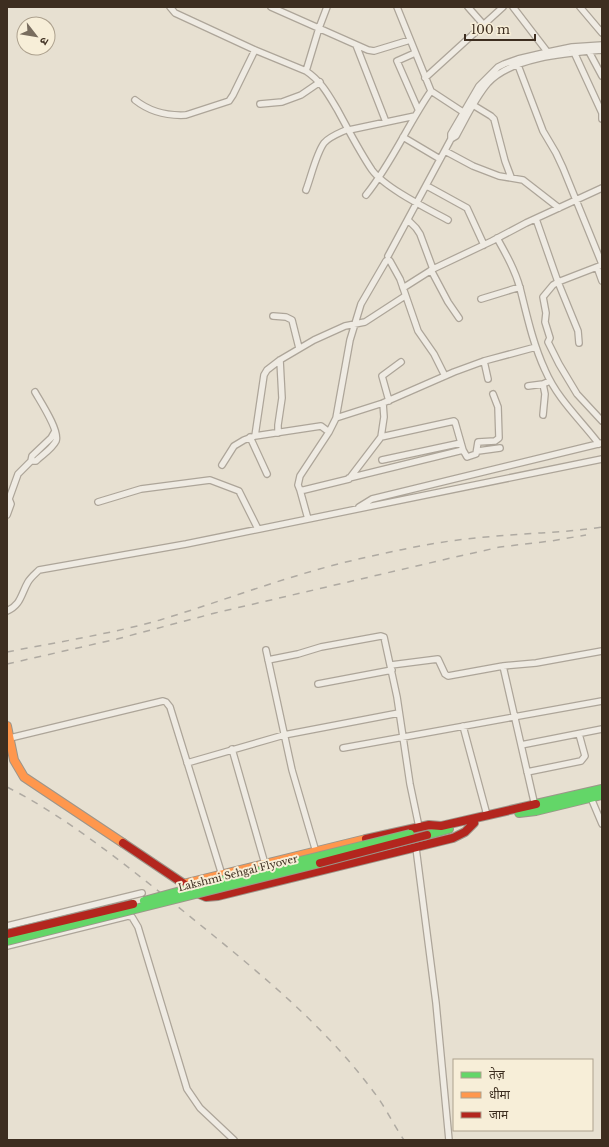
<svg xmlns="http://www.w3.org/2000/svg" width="609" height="1147" viewBox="0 0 609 1147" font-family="'Libre Baskerville','Noto Sans Devanagari',serif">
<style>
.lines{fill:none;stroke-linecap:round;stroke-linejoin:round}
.street-casing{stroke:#ada599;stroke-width:8}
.fast-casing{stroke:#9c958a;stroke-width:10}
.slow-casing{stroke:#9c958a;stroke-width:10}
.jam-casing{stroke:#9c958a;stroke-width:10}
.street{stroke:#efebe3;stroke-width:5.5}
.fast{stroke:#63d668;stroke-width:8}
.slow{stroke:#ff974d;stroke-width:8}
.jam{stroke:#b3261e;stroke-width:8}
.rail{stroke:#afaaa2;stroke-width:1.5;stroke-dasharray:7 7;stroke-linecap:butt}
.fast-bridge-casing{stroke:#9c958a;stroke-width:10;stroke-linecap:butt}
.jam-bridge-casing{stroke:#9c958a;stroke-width:10;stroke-linecap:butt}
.fast-bridge{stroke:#63d668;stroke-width:8}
.jam-bridge{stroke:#b3261e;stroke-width:8}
.labels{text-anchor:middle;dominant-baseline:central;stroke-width:4;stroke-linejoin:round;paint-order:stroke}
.street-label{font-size:10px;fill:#3d2e20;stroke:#f7eed8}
</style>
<rect width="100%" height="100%" fill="#e7e0d1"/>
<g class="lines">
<!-- street casing -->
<g class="street-casing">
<path id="street" d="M170,7L175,13L255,50L306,71C321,81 328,94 337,109C348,129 359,151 372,170C385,188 428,209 448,220
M271,7L368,50L374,51L410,40
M468,7L483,24
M513,7L549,54
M580,7L602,33
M356,45L386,122
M587,48L602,76
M573,50L602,113V119
M415,53L397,61L418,109
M516,60L543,131L556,153L563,168L602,264
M306,71L319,28L327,7
M425,78L503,7
M431,91L466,114
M135,100C150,112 167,116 186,115L229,101L233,95L255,50
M260,104L282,102L301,95L320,82
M473,105L491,116L494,119L505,161L511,177
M349,130L415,116
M403,137L440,159
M451,139V134L479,86L498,67L504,64L518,59L548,52L572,47L602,45
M445,151L473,166L499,176L523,180L559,208
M427,186L467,208L484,245
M306,190C311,177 316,154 324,143C330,136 340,133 348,129
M366,195C392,163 408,124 431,91L397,7
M536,219L558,282L602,265
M408,220L416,228L420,234L433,269
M497,238C506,254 515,270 520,288C527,316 533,344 545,370C558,400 580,419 599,444
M388,256L451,139L456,136C466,118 475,98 488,83C512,57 568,53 602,50
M390,261L400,279L418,331L434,354L445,376
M597,267L602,281
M431,270L448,302L459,318
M403,288L433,269L492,241L526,223L602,188
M481,299L520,287
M273,316L286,317L292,320L299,348
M579,343L578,331L558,282L553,285L543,297L546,313L545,322L550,338L548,342L559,364L577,394L602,421
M484,361L488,379
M528,386L543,384
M389,401L382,376L401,362
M383,403L384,417L381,437L349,479L304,490H300L298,485L300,476L329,432L336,418L350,340L361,304L386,261
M543,415L545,394L543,384L550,381
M336,418L383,403L454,372L484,361L536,347
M278,433V425L282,398L280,360
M255,436L264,375L267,370L280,360L314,340L345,326L365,322L405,296
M250,437L267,474
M381,437L454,421L455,422L463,450
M478,451L500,448
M382,460L461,443
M31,461H36C42,455 52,449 56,441C60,431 40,401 35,392
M222,465L234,446L244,440L255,436L321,426L329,432
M349,478L463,450L467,457L476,454L478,442L495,441L499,438L498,407L493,394
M300,490L308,519
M7,501L9,499L18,474L31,461L32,456L51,438L55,431
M98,502L141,489L210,480L239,491L258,529
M359,507L372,499L602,443
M7,515L11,504L9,499
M7,611C21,605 21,594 28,582C31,577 35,574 39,570L186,544L602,459
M266,650L292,770L316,852
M268,660L298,654L321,647L381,636L384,637L397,697L410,784L419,827
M391,665L438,659L445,674L448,676L503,666L536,663L602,651
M503,666L535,806
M318,684L392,670
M463,726L487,815
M10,738L163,701L166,702L170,707L222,875
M521,745L602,729
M343,748L602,701
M232,749L265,864
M187,763L284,735L399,713
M527,772L581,761L585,756L579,734
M591,798L602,824
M416,848L436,1003L449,1140
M7,926L142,893
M7,946L128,916L132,917L138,927L187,1089L200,1108L234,1140"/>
</g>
<!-- fast casing -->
<g class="fast-casing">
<path id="fast" d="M536,804L602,789
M519,813L536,811L602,795
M427,835L449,829"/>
</g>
<!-- slow casing -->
<g class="slow-casing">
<path id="slow" d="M7,726L14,760L24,777L123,843
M183,884L366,839"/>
</g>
<!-- jam casing -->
<g class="jam-casing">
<path id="jam" d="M366,839L429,825L441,826L536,804
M123,843L199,894L206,897L218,896L453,838L465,832L474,823"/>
</g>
<!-- street -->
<use href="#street" class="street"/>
<!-- fast -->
<use href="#fast" class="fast"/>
<!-- slow -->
<use href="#slow" class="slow"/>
<!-- jam -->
<use href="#jam" class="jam"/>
<!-- rail -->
<path class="rail" d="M7,652C58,642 110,634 160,620C229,599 297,572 368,557C407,548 447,540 486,537C525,533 563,533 602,527
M7,664L117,639L215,613L451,558L500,547L551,541L586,535
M7,787C66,817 119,860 171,901C243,960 317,1016 373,1091C385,1106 393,1124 404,1140"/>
<!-- fast-bridge casing -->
<g class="fast-bridge-casing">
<path id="fast-bridge" d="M144,901L195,887L410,834
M7,941L320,863"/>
</g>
<!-- jam-bridge casing -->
<g class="jam-bridge-casing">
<path id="jam-bridge" d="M320,863L427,835
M7,934L133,904"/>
</g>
<!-- fast-bridge -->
<use href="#fast-bridge" class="fast-bridge"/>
<!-- jam-bridge -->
<use href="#jam-bridge" class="jam-bridge"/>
</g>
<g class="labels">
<!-- street labels -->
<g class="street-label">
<text transform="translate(238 873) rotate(-14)">Lakshmi Sehgal Flyover</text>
</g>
</g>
<!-- border -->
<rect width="609" height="1147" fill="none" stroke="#3d2e20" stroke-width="16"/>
<!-- legend -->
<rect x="453" y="1059" width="140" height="72" fill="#f7eed8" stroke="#ada18e"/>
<rect x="461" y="1072" width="20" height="6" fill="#63d668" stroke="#ada18e"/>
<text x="489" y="1079" font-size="12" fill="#3d2e20">तेज़</text>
<rect x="461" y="1092" width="20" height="6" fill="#ff974d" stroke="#ada18e"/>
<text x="489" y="1099" font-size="12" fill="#3d2e20">धीमा</text>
<rect x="461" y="1112" width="20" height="6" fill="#b3261e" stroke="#ada18e"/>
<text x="489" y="1119" font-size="12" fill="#3d2e20">जाम</text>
<!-- north arrow -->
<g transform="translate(36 36) rotate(121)"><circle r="19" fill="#f7eed8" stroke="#ada18e"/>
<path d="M0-3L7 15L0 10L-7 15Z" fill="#786c5e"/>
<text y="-6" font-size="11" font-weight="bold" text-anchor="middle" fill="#3d2e20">उ</text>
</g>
<!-- scale -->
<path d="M465 34v6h70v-6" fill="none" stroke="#3d2e20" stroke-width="2"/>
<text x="471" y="34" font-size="12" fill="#3d2e20" stroke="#f7eed8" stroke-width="3" paint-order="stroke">100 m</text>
</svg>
